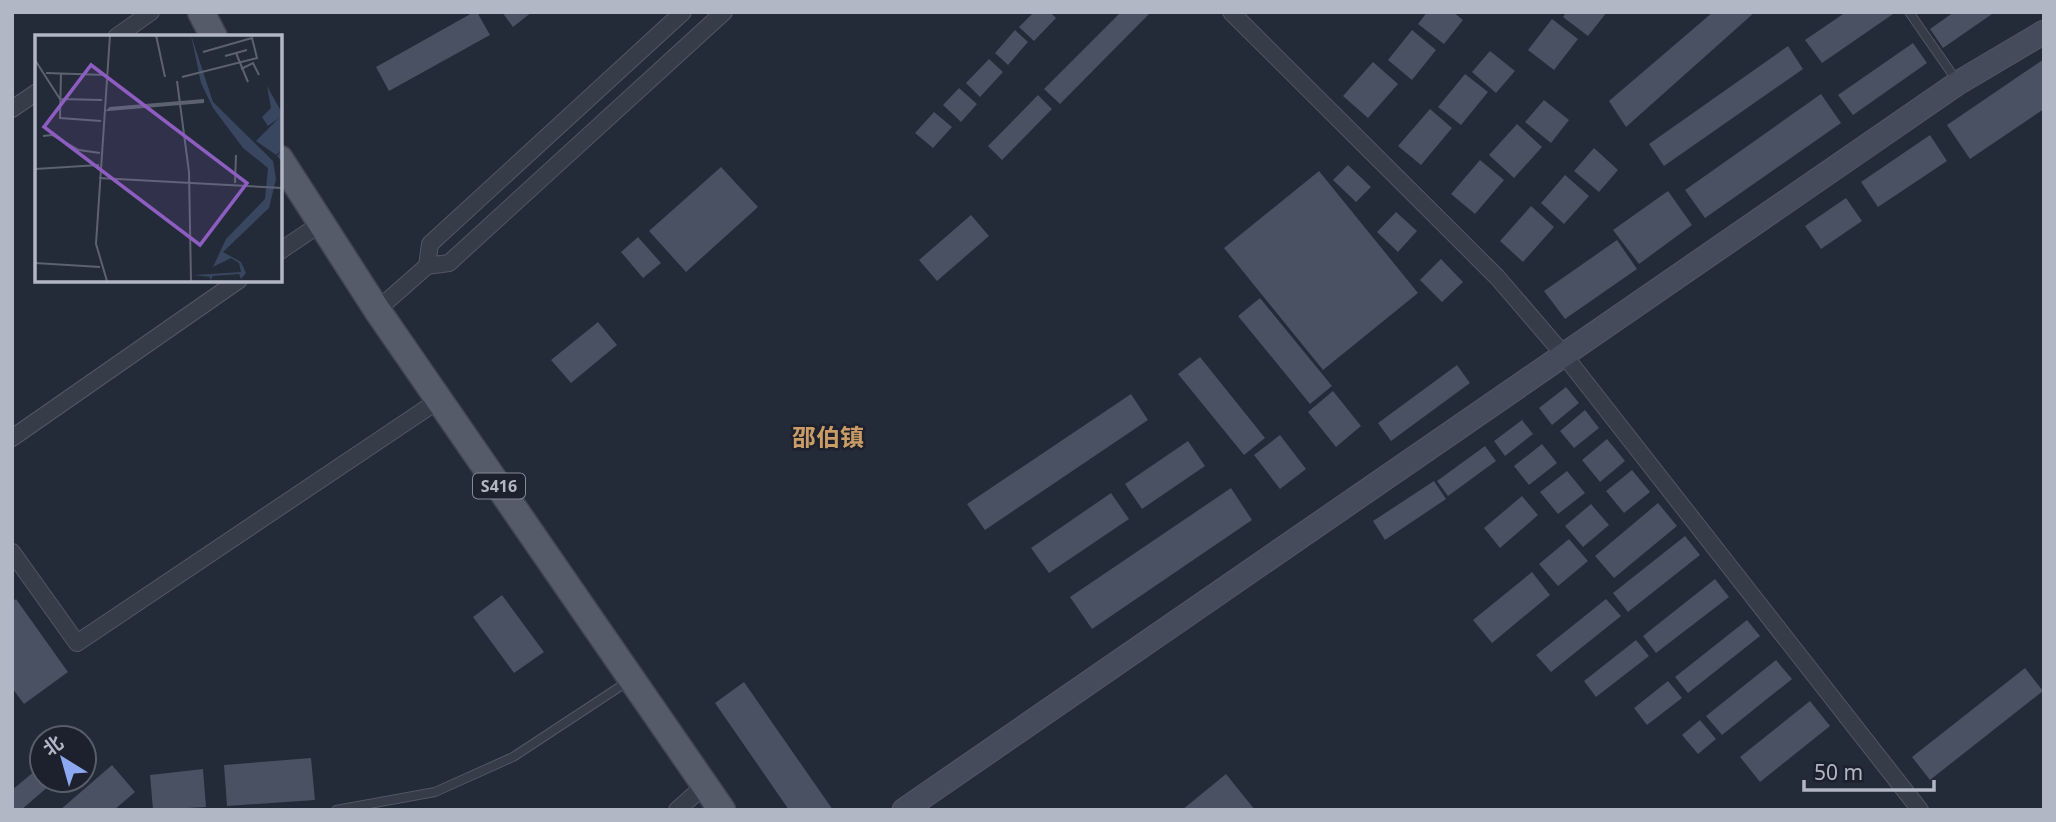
<svg xmlns="http://www.w3.org/2000/svg" width="2056" height="822" viewBox="0 0 2056 822" font-family="'Noto Sans','Noto Sans SC',sans-serif">
<style>
.building{fill:#495162}
.lines{fill:none;stroke-linecap:round;stroke-linejoin:round}
.service-casing{stroke:#525763;stroke-width:10}
.minor-casing{stroke:#525763;stroke-width:18}
.secondary-casing{stroke:#525763;stroke-width:25}
.primary-casing{stroke:#404552;stroke-width:29}
.service{stroke:#373c49;stroke-width:8}
.minor{stroke:#373c49;stroke-width:16}
.secondary{stroke:#454b5b;stroke-width:23}
.primary{stroke:#555b69;stroke-width:26}
.labels{text-anchor:middle;dominant-baseline:central;stroke-width:5;stroke-linejoin:round;paint-order:stroke}
.shield{fill:#1c212d;stroke:#858a97;stroke-width:2}
.shield-label{font-size:16px;font-weight:bold;fill:#b2b7c5}
.district-label{font-size:24px;font-weight:bold;fill:#cb9d66;stroke:#1c212d}
.inset-road{fill:none;stroke:#5c6270;stroke-width:2}
.view{fill:#8e5dc1;fill-opacity:0.15;stroke:#8e5dc1;stroke-width:3.5}
.inset-edge{fill:none;stroke:#b2b7c5;stroke-width:3.5}
</style>
<rect width="100%" height="100%" fill="#232a38"/>
<!-- building -->
<path class="building" d="M474,12H477L490,35L389,91L376,67Z
M502,12H532L513,27Z
M1034,12H1050L1056,18L1034,41L1019,27Z
M1121,12H1151L1060,104L1044,89Z
M1427,12H1453L1463,20L1444,44L1418,24Z
M1566,12H1607L1588,36L1563,17Z
M1713,12H1755L1626,127L1609,101Z
M1846,12H1896L1822,63L1805,40Z
M1954,12H1995L1943,48L1930,29Z
M1552,19L1578,39L1554,70L1528,50Z
M1015,30L1028,42L1008,65L995,53Z
M1412,30L1436,50L1412,80L1388,60Z
M1913,43L1927,63L1853,115L1838,95Z
M1788,46L1803,69L1664,166L1649,144Z
M1490,51L1515,71L1496,93L1472,72Z
M989,59L1003,72L980,97L966,83Z
M2044,59V109L1970,159L1947,125Z
M1373,62L1398,84L1368,118L1343,96Z
M1465,74L1488,92L1461,125L1438,107Z
M959,88L977,104L961,122L943,105Z
M1821,94L1841,123L1705,218L1685,190Z
M1038,95L1052,109L1002,160L988,146Z
M1544,100L1569,120L1551,143L1525,122Z
M1430,109L1452,128L1421,165L1398,146Z
M934,112L952,127L933,148L915,133Z
M1517,124L1542,147L1514,178L1489,155Z
M1930,135L1947,161L1878,207L1861,182Z
M1594,148L1618,170L1599,192L1574,171Z
M1480,160L1504,180L1475,214L1451,194Z
M1348,165L1371,187L1356,202L1333,180Z
M721,167L758,207L686,272L649,231Z
M1319,171L1418,293L1323,370L1224,248Z
M1565,175L1589,196L1564,224L1541,203Z
M1668,191L1692,225L1639,264L1613,230Z
M1846,198L1862,221L1821,249L1805,226Z
M1531,206L1554,227L1523,262L1500,241Z
M1396,212L1417,231L1398,252L1377,232Z
M971,215L989,236L937,281L919,260Z
M638,237L661,263L643,278L621,252Z
M1617,240L1637,269L1565,319L1544,291Z
M1441,259L1463,282L1442,302L1420,280Z
M1260,298L1332,386L1310,404L1238,316Z
M598,322L617,345L571,383L551,360Z
M1200,357L1265,438L1244,455L1178,374Z
M1457,365L1470,383L1391,441L1378,423Z
M1566,387L1579,403L1552,425L1539,408Z
M1333,391L1361,426L1336,447L1308,412Z
M1131,394L1148,420L985,530L967,504Z
M1585,410L1599,428L1574,448L1560,431Z
M1522,420L1533,434L1505,456L1494,441Z
M1280,435L1306,469L1280,489L1254,455Z
M1607,439L1625,461L1600,482L1582,460Z
M1188,441L1205,466L1142,509L1125,484Z
M1542,444L1557,463L1529,485L1514,466Z
M1485,446L1496,461L1448,496L1437,481Z
M1632,470L1650,492L1624,513L1606,491Z
M1567,471L1585,493L1558,514L1540,492Z
M1434,481L1446,499L1385,540L1373,521Z
M1231,488L1252,520L1092,629L1070,597Z
M1111,493L1129,519L1049,573L1031,548Z
M1522,496L1538,515L1500,548L1484,528Z
M1658,503L1677,526L1614,578L1595,556Z
M1591,504L1609,525L1583,547L1565,526Z
M1685,536L1700,555L1628,612L1613,593Z
M1569,539L1588,561L1558,586L1539,564Z
M1532,572L1550,595L1492,643L1473,620Z
M1715,579L1729,597L1656,653L1643,636Z
M502,595L544,652L514,673L473,617Z
M16,599L68,672L24,704L12,688V602Z
M1606,599L1621,616L1551,672L1536,655Z
M1747,620L1760,636L1688,693L1675,677Z
M1636,640L1649,656L1596,697L1584,681Z
M1776,660L1792,679L1722,735L1706,716Z
M2025,668L2043,691L1930,780L1912,757Z
M1668,681L1682,698L1647,725L1634,708Z
M744,682L833,810H789L715,703Z
M1810,701L1830,726L1760,782L1740,757Z
M1700,720L1716,739L1698,754L1682,735Z
M311,758L315,800L227,806L224,765Z
M42,765V780H56L21,810H12V790Z
M112,765L135,792L114,810H60Z
M203,769L206,807L153,810L150,775Z
M1226,774L1255,810H1182Z"/>
<g class="lines">
<!-- service casing -->
<g class="service-casing">
<path id="service" d="M1909,12L1957,81
M336,810L435,792L513,757L630,680"/>
</g>
<!-- minor casing -->
<g class="minor-casing">
<path id="minor" d="M683,12L430,244L427,266L449,263L724,12
M1231,12L1497,277L1564,355L1920,810
M116,37L151,12
M12,109L37,92
M280,251L320,224
M377,310L427,266
M12,438L239,280
M12,552L77,643L439,400
M677,810L705,785"/>
</g>
<!-- secondary casing -->
<g class="secondary-casing">
<path id="secondary" d="M904,810L1958,83L2044,32"/>
</g>
<!-- primary casing -->
<g class="primary-casing">
<path id="primary" d="M201,12L214,37
M280,159L377,310L722,810"/>
</g>
<!-- service -->
<use href="#service" class="service"/>
<!-- minor -->
<use href="#minor" class="minor"/>
<!-- secondary -->
<use href="#secondary" class="secondary"/>
<!-- primary -->
<use href="#primary" class="primary"/>
</g>
<g class="labels">
<!-- shield labels -->
<rect class="shield" x="473" y="473.5" width="52" height="25" rx="5"/>
<g class="shield-label">
<text x="499" y="486">S416</text>
</g>
<!-- district labels -->
<g class="district-label">
<text x="828" y="436">邵伯镇</text>
</g>
</g>
<!-- overview -->
<g transform="translate(35 35)">
<rect width="247" height="247" fill="#232a38"/>
<path d="M156,0L178,67L238,126L241,144L234,173L188,217L206,227L211,238L206,244L204,239L178,241L175,246V242L159,240L206,237L204,228L196,223L178,232L191,204L230,164L233,133L208,113L178,73L166,48ZM232,51L247,78V127L242,121L246,115L241,120L221,106L244,83L233,91L227,82L236,73Z" fill="#394660"/>
<path class="inset-road" d="M121,0L130,42M201,18L213,47M190,21L212,15M0,25L25,64L67,65M206,34L218,28L224,40M11,38L71,40M26,38L25,83L66,86M147,42L222,23L217,3L168,17M142,46L154,137L156,246M168,65V67L73,75L75,73ZM8,101L17,100L44,115L65,118M0,134L64,130M64,143L247,153M200,148L201,120M0,228L65,232M72,246L61,209L75,0"/>
<path class="view" d="M56,30L212,148L165,210L9,92Z"/>
<rect width="247" height="247" class="inset-edge"/>
</g>
<!-- border -->
<rect width="2056" height="822" fill="none" stroke="#b2b7c5" stroke-width="28"/>
<!-- north arrow -->
<g transform="translate(63 759) rotate(323)"><circle r="33" fill="#1c212d" stroke="#585d6a" stroke-width="2"/>
<path d="M0-5L12 26L0 18L-12 26Z" fill="#8ca8f0"/>
<text y="-10" font-size="19" font-weight="bold" text-anchor="middle" fill="#b2b7c5">北</text>
</g>
<!-- scale -->
<path d="M1804 780v10h130v-10" fill="none" stroke="#b2b7c5" stroke-width="3.5"/>
<text x="1814" y="780" font-size="21" fill="#b2b7c5" stroke="#1c212d" stroke-width="5" paint-order="stroke">50 m</text>
</svg>
